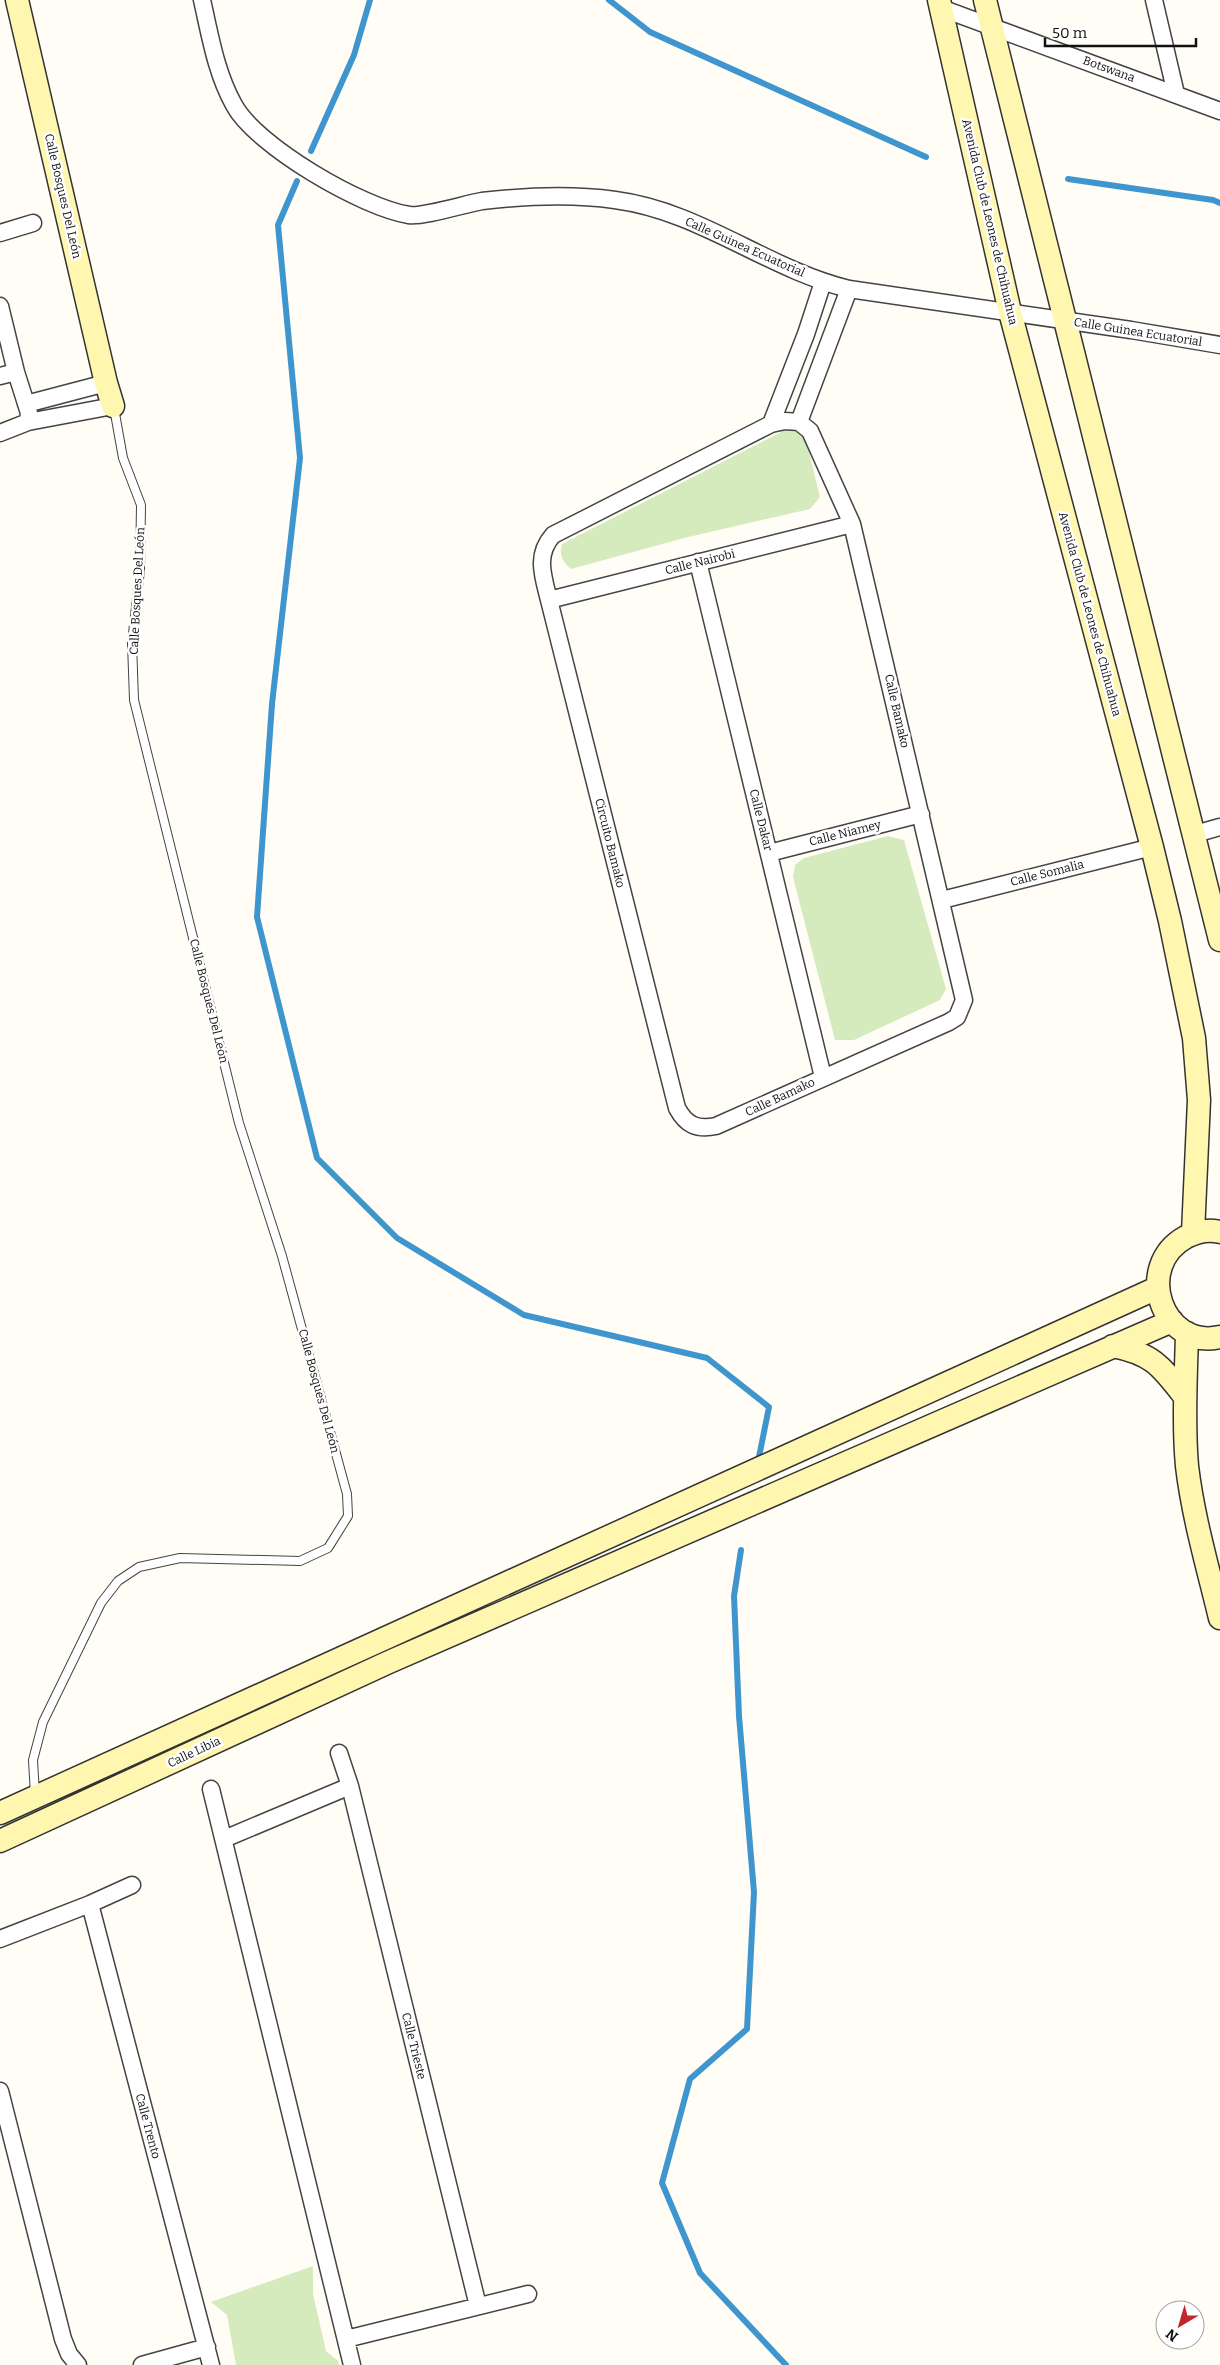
<svg xmlns="http://www.w3.org/2000/svg" width="1220" height="2365" viewBox="0 0 1220 2365" font-family="Bitter,serif">
<style>
.green{fill:#d5ebbd}
.lines{fill:none;stroke-linecap:round;stroke-linejoin:round}
.stream{stroke:#3f96cf;stroke-width:6}
.lane-casing{stroke:#444;stroke-width:10}
.street-casing{stroke:#444;stroke-width:19}
.secondary-casing{stroke:#333;stroke-width:25}
.lane{stroke:#fff;stroke-width:8}
.street{stroke:#fff;stroke-width:16}
.secondary{stroke:#fff6b0;stroke-width:22}
.labels{text-anchor:middle;dominant-baseline:central;stroke-width:5;stroke-linejoin:round;paint-order:stroke}
.street-label{font-size:12px;fill:#111;stroke:#fff}
</style>
<rect width="100%" height="100%" fill="#fffdf5"/>
<!-- green -->
<path class="green" d="M797,426L804,431L820,497L810,509L684,538L571,569C562,561 559,555 562,544L787,429Z
M888,836L904,840L946,989L940,1000L854,1040H835L793,877L795,865L804,858Z
M313,2266V2294L326,2351L338,2361L339,2365H236L227,2315L211,2302Z"/>
<g class="lines">
<!-- stream -->
<path class="stream" d="M609,0L650,32L926,157
M311,151L354,55L370,0
M1068,179L1213,200L1220,203
M297,181L278,225L300,458L272,704L257,917L317,1158L397,1238L524,1315L707,1358L769,1407L759,1457
M741,1550L734,1596L739,1716L754,1892L747,2029L690,2079L662,2183L700,2273L786,2365"/>
<!-- lane casing -->
<g class="lane-casing">
<path id="lane" d="M35,1795L33,1760L43,1722L101,1603L118,1581L139,1567L180,1558L300,1561L328,1548L348,1516L347,1494L282,1256L239,1123L134,700L132,643L140,570L141,505L123,458L114,408"/>
</g>
<!-- street casing -->
<g class="street-casing">
<path id="street" d="M202,0C210,35 216,73 234,105C256,146 363,208 409,215C423,217 465,204 482,201C526,196 572,194 615,200C700,211 767,269 849,289L1131,330L1220,345
M1154,0L1176,94
M941,8L1220,111
M0,233L33,223
M0,306L16,372L29,413L28,422L0,433
M0,376L16,372
M26,404L106,383
M785,421L799,422L810,431L852,524L964,1000L957,1017L949,1022L716,1126C697,1130 686,1125 677,1108L549,600C543,576 535,555 553,535L771,424Z
M28,422L113,406
M799,422L849,289
M771,424L806,334L823,282
M698,562L823,1077
M549,600L852,524
M1195,834L1220,827
M769,853L921,814
M942,900L1152,847
M339,1753L350,1786L478,2306
M211,1789L352,2365
M224,1839L350,1786
M90,1904L211,2365
M0,1939L90,1904L132,1885
M0,2091L63,2339L69,2354L78,2365
M346,2339L528,2294
M142,2365L207,2347"/>
</g>
<!-- secondary casing -->
<g class="secondary-casing">
<path id="secondary" d="M17,0L106,383L113,406
M939,0L1010,312L1152,847L1170,921L1194,1038L1199,1100L1193,1233
M985,0L1220,940
M1220,1232C1209,1229 1196,1232 1186,1237C1133,1266 1162,1350 1220,1337
M1187,1333C1186,1377 1183,1422 1187,1466C1193,1517 1208,1568 1220,1618
M1113,1346C1153,1354 1161,1366 1185,1397
M0,1813L1157,1288
M0,1841L389,1662L1172,1321"/>
</g>
<!-- lane -->
<use href="#lane" class="lane"/>
<!-- street -->
<use href="#street" class="street"/>
<!-- secondary -->
<use href="#secondary" class="secondary"/>
</g>
<g class="labels">
<!-- street labels -->
<g class="street-label">
<text transform="translate(1109 69) rotate(20)">Botswana</text>
<text transform="translate(63 196) rotate(77)">Calle Bosques Del León</text>
<text transform="translate(990 222) rotate(77)">Avenida Club de Leones de Chihuahua</text>
<text transform="translate(745 247) rotate(24)">Calle Guinea Ecuatorial</text>
<text transform="translate(1138 332) rotate(9)">Calle Guinea Ecuatorial</text>
<text transform="translate(700 562) rotate(-14)">Calle Nairobi</text>
<text transform="translate(137 591) rotate(-87)">Calle Bosques Del León</text>
<text transform="translate(1090 614) rotate(75)">Avenida Club de Leones de Chihuahua</text>
<text transform="translate(897 711) rotate(77)">Calle Bamako</text>
<text transform="translate(761 820) rotate(76)">Calle Dakar</text>
<text transform="translate(845 833) rotate(-14)">Calle Niamey</text>
<text transform="translate(610 843) rotate(76)">Circuito Bamako</text>
<text transform="translate(1047 873) rotate(-14)">Calle Somalia</text>
<text transform="translate(209 1001) rotate(76)">Calle Bosques Del León</text>
<text transform="translate(780 1097) rotate(-25)">Calle Bamako</text>
<text transform="translate(319 1391) rotate(75)">Calle Bosques Del León</text>
<text transform="translate(194 1752) rotate(-25)">Calle Libia</text>
<text transform="translate(414 2046) rotate(76)">Calle Trieste</text>
<text transform="translate(148 2126) rotate(75)">Calle Trento</text>
</g>
</g>
<!-- north arrow -->
<g transform="translate(1180 2325) rotate(218)"><circle r="24" fill="#ffffff" stroke="#a0a0a0"/>
<path d="M0-4L9 19L0 12L-9 19Z" fill="#c4262e"/>
<text y="-8" font-size="14" font-weight="bold" text-anchor="middle" fill="#111111">N</text>
</g>
<!-- scale -->
<path d="M1045 38v8h151v-8" fill="none" stroke="#111111" stroke-width="2.5"/>
<text x="1052" y="38" font-size="15" fill="#111111" stroke="#ffffff" stroke-width="4" paint-order="stroke">50 m</text>
</svg>
